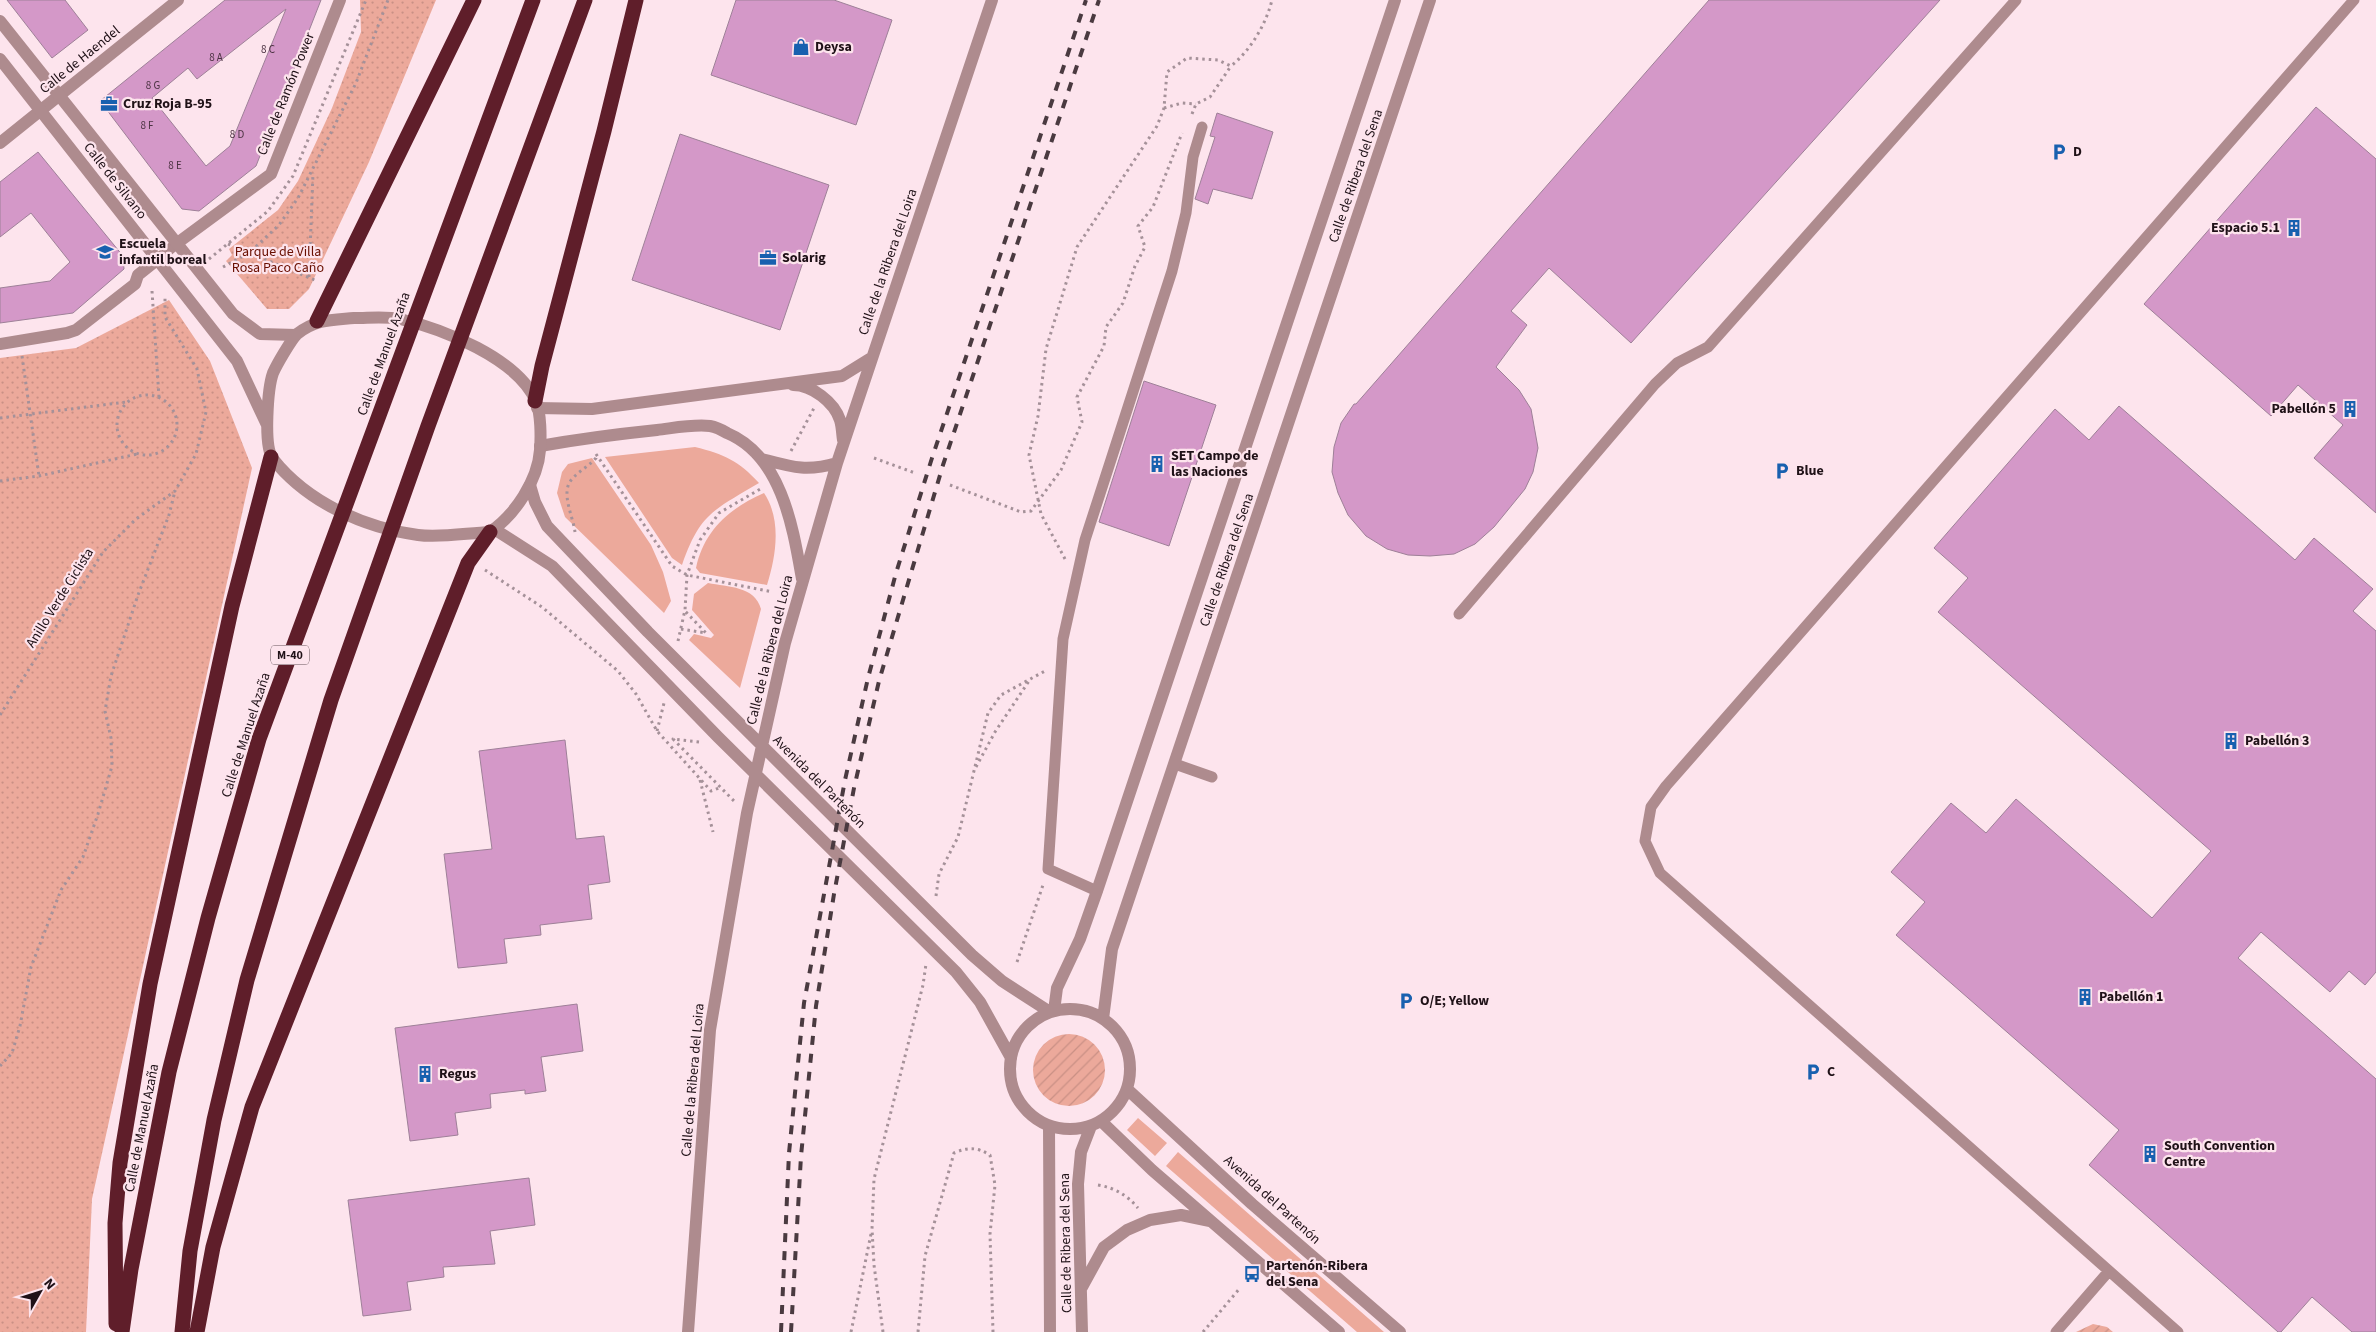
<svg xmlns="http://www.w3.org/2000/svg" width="2376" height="1332" viewBox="0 0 2376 1332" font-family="'Source Sans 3',sans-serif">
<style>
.grass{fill:#eca99b}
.park{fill:url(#park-dots)}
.garden{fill:url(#garden-furrows)}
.building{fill:#d498c8;stroke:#9e8098;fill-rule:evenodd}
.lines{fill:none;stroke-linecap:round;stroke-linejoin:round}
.path{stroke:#a59199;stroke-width:3;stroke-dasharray:2.5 4;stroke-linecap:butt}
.service{stroke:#ae8b8e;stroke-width:11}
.minor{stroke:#ae8b8e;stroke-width:12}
.tertiary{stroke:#ae8b8e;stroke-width:12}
.motorway{stroke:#5f1e2a;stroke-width:15}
.rail{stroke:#4a3a40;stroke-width:4;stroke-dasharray:9 9;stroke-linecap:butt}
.labels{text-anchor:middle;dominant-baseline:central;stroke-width:4.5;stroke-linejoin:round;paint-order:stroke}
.number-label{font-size:11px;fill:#4c3343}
.shield{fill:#fde4ed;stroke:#625057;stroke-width:1}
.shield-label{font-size:12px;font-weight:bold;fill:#1f1117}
.poi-label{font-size:14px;font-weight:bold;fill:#1f1117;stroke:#fde4ed;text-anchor:start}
.street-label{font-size:14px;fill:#1f1117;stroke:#fde4ed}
.park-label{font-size:14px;fill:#690f00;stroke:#fde4ed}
</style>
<defs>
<pattern id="park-dots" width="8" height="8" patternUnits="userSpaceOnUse" patternTransform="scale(1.25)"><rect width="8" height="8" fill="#eca99b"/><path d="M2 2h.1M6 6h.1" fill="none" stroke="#ca9085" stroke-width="1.8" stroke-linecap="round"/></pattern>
<pattern id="garden-furrows" width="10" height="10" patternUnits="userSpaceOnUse" patternTransform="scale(1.25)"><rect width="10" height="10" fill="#eca99b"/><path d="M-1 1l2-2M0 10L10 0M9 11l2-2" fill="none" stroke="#ca9085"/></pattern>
</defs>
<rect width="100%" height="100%" fill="#fde4ed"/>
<!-- grass -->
<path class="grass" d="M695,447C724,454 739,461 759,483C714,510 700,513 682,565L672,558L605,457Z
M592,458L651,545L663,572L671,601L664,613L565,517L557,493L562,472L568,464Z
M764,493C782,520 776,556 767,585L700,573L696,568C704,530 730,508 764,493Z
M708,583C728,587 755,586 761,609L740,688L689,640L694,634L711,638L714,635L692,610L694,594Z
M1138,1118L1167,1143L1155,1156L1127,1130Z
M1178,1152L1384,1332H1357L1166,1166Z"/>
<!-- park -->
<path class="park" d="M360,0H436L369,162L309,289L289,309H267L226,261L232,255L229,249L278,210L298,181L332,108L361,32Z
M169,300L210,361L252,468L92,1199L86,1332H0V358L76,348Z"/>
<!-- garden -->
<path class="garden" d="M1033 1070a36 36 0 1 1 72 0a36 36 0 1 1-72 0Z
M2093,1324L2107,1327L2113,1332H2076Z"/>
<!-- building -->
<path class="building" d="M7,0H65L88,30L52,58Z
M225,0H321L256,166L199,211L182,209L100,101ZM286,9L230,146L206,166L152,98L188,68L197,79Z
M736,0H834L892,20L856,125L711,75Z
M1709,0H1940L1631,343L1549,268L1511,311L1527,325L1496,367L1519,390L1531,409L1538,448L1533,472L1525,489L1494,527L1475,544L1454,554L1430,556L1408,555L1387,549L1366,536L1348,515L1338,493L1332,472L1334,447L1341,423L1354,404H1356Z
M2316,107L2376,159V513L2314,458L2343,425L2298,385L2271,416L2144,304Z
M1217,113L1273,132L1252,199L1213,189L1208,204L1195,199L1215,137L1210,136Z
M680,134L829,185L780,330L632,280Z
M38,152L123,256L124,269L73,313L0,323V288L50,281L70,262L31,213L0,237V182Z
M1144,381L1216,405L1169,546L1099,522Z
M2119,406L2295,560L2314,538L2373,589L2353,611L2376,631V972L2365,985L2349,971L2330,992L2261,932L2238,958L2376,1079V1332H2352L2312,1297L2281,1332H2278L2089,1165L2119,1130L1896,935L1925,902L1891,872L1951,803L1986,833L2016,799L2152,918L2211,851L1938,612L1968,578L1934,548L2055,409L2089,440Z
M565,740L576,839L604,836L610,882L588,885L592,919L540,925L541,935L504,939L507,963L458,968L444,854L492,849L479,751Z
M577,1004L583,1051L541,1057L546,1091L525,1094V1090L490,1094L491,1108L455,1113L458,1135L410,1141L395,1028Z
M529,1178L535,1225L490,1231L495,1264L443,1267L444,1277L407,1282L411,1310L363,1316L348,1200Z"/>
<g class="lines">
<!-- path -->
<path class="path" d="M1164,108L1182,103L1196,104
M1192,114L1196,104L1210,97L1231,66
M228,244L317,281
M209,259L268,211L293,176L366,0
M223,267L249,253L279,225L298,198L356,83L388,0
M309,277L313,173
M152,291L159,397
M22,356L39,476
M117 425a30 30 0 1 1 60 0a30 30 0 1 1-60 0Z
M0,418L126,402
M791,451L814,408
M596,454L672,566L687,575L773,592
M874,458L915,473
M0,481L39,476L137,454
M950,485L1021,512L1031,511L1061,470L1082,422L1077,397L1104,346L1106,327L1123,303L1135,266L1145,247L1138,226L1153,207L1182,133
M575,532C573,516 560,492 572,479C579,471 589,466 596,458V454
M1065,559L1041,514L1029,455L1038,416L1046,349L1077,247L1157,126L1164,108L1167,72L1187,58L1218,60L1231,66C1251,50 1266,24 1272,0
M485,570L542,607L618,671L636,694L657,731L711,791L719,788
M681,629L706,633L685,611
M678,641L685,610L687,575L700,540L719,513L762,488
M0,715L103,552L136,519L175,491L196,454L206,412L197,369L165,317V296
M657,731L664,703
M699,742L673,739L735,802
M976,767L995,732L1029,681
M700,780L713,832
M936,896L939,874L958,837L988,713L1001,695L1045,671
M1017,962L1044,882
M0,1066L12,1053L20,1026L31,967L61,890L83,857L98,814L112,766L111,738L105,711L111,676L138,595L169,515L175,491
M1098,1185C1115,1188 1127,1195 1138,1208
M851,1332L871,1234
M883,1332L874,1265L872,1229L874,1179L923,985L926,964
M918,1332L925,1256L954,1153C968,1147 977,1147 990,1155L995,1185L990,1234L993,1332
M1203,1332L1240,1288"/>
<!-- service -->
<path class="service" d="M158,259L176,244
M1459,614L1655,384L1677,363L1708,347L2016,0
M1175,764L1212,777
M1097,891L1048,869L1063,639L1085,540L1172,271L1186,213L1193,157L1202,127
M2056,1332L2109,1271
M2178,1332L1660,873L1645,841L1651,807L1666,786L2354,0"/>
<!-- minor -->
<path class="minor" d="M0,143L178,0
M176,244L271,174L340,0
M0,344L67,333L76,330L135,284L138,275L158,259
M793,385C812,385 834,402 840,420C842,426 842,434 843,440
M537,408L592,409L842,376L871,358
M540,446C579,439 618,434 657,430C674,428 693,424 710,426C716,427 722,430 727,433C782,456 793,528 802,579
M762,459C792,467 806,472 837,463
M530,485L535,502L547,526L648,632L972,955L1002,981L1050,1012
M494,529L552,566L718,737L956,972L980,1002L1010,1056
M1010 1069a60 60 0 1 1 120 0a60 60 0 1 1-120 0Z
M1054,1011L1057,988L1080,939L1097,891L1395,0
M1103,1019L1112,949L1430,0
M1127,1089L1252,1204L1400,1332
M1101,1121L1152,1170L1339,1332
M1049,1126L1050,1332
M1082,1287L1104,1247L1127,1230L1150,1220L1181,1215L1210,1221
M688,1332L710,1030L747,813L785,643L837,463L992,0
M1082,1332L1078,1184L1081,1152L1091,1126"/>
<!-- tertiary -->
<path class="tertiary" d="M0,21L233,314L260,334L296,335
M0,59L237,361L267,425
M354,318C369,318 386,316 400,319C443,329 517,358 536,401C541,414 541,437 540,450C538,480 515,515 490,532C467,533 440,538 418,535C364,528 307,502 273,459C263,446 268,387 273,373C277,364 291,340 297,334C316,319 332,320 354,318Z"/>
<!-- motorway -->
<path class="motorway" d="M317,321L474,0
M535,401L542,366L604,131L636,0
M116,1324L115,1223L120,1163L150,984L232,606L271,457
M122,1332L131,1269L169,1072L208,918L259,739L533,0
M182,1332L190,1251L214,1120L247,980L331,700L428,426L585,0
M197,1332L213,1247L252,1107L468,563L490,532"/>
<!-- rail -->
<path class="rail" d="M781,1332L789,1153L804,1003L845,780L868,678L896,573L932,458L1086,0
M791,1332L801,1156L816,1006L834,894L854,788L879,681L943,465L1099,0"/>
</g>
<!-- icons -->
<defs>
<g id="shop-bare" transform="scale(1.35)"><path d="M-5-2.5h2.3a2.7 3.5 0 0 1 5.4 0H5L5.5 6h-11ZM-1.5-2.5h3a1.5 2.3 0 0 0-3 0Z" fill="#1860af" stroke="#fde4ed" stroke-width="2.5" paint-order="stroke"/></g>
<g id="office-bare" transform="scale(1.35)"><path d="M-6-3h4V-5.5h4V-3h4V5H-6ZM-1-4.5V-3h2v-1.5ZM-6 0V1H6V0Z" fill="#1860af" stroke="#fde4ed" stroke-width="2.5" paint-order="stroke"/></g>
<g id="parking-bare" transform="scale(1.35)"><path d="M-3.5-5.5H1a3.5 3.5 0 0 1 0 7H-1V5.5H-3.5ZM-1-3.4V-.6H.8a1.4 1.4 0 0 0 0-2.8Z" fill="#1860af" stroke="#fde4ed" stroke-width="2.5" paint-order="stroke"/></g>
<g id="building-bare" transform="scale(1.35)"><path d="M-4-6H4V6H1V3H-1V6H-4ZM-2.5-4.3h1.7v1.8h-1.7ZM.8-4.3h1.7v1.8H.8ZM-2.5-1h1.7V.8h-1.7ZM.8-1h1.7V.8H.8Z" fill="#1860af" stroke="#fde4ed" stroke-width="2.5" paint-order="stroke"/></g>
<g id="school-bare" transform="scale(1.35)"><path d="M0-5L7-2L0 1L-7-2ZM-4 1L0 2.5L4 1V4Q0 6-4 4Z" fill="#1860af" stroke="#fde4ed" stroke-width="2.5" paint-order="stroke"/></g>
<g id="bus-bare" transform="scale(1.35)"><path d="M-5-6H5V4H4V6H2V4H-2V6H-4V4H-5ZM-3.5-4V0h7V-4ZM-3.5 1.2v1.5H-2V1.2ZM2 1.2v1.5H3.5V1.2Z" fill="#1860af" stroke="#fde4ed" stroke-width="2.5" paint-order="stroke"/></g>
</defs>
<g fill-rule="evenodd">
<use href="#shop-bare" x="801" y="47"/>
<use href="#office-bare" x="109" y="104"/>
<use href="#parking-bare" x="2059" y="152"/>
<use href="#building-bare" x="2294" y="228"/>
<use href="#school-bare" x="105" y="252"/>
<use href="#office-bare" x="768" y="258"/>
<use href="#building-bare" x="2350" y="409"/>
<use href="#building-bare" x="1157" y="464"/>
<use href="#parking-bare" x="1782" y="471"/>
<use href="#building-bare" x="2231" y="741"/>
<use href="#building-bare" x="2085" y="997"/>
<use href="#parking-bare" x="1406" y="1001"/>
<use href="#parking-bare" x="1813" y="1072"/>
<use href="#building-bare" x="425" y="1074"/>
<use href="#building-bare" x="2150" y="1154"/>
<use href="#bus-bare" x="1252" y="1274"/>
</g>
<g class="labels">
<!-- number labels -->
<g class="number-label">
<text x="268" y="49">8 C</text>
<text x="216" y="57">8 A</text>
<text x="153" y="85">8 G</text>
<text x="147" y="125">8 F</text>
<text x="237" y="134">8 D</text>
<text x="175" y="165">8 E</text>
</g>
<!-- shield labels -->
<rect class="shield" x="271" y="645.5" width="38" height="19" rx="4"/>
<g class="shield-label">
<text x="290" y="655">M-40</text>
</g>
<!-- poi labels -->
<g class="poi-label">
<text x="815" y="47">Deysa</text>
<text x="123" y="104">Cruz Roja B-95</text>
<text x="2073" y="152">D</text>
<text x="2280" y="228" text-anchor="end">Espacio 5.1</text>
<text x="119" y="244">Escuela<tspan x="119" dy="16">infantil boreal</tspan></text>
<text x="782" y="258">Solarig</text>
<text x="2336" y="409" text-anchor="end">Pabellón 5</text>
<text x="1171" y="456">SET Campo de<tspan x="1171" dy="16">las Naciones</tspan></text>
<text x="1796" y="471">Blue</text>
<text x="2245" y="741">Pabellón 3</text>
<text x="2099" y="997">Pabellón 1</text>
<text x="1420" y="1001">O/E; Yellow</text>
<text x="1827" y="1072">C</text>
<text x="439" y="1074">Regus</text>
<text x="2164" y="1146">South Convention<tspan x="2164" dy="16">Centre</tspan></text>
<text x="1266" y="1266">Partenón-Ribera<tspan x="1266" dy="16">del Sena</tspan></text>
</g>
<!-- street labels -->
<g class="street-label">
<text transform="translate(80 60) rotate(-39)">Calle de Haendel</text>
<text transform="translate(286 94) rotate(-68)">Calle de Ramón Power</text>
<text transform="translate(1356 176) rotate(-71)">Calle de Ribera del Sena</text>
<text transform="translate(115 181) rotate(52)">Calle de Silvano</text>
<text transform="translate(888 262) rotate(-71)">Calle de la Ribera del Loira</text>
<text transform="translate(384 354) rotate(-70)">Calle de Manuel Azaña</text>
<text transform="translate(1227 560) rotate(-71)">Calle de Ribera del Sena</text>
<text transform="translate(60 598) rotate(-58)">Anillo Verde Ciclista</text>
<text transform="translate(770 650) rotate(-76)">Calle de la Ribera del Loira</text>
<text transform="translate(246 735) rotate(-72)">Calle de Manuel Azaña</text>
<text transform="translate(819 782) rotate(45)">Avenida del Partenón</text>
<text transform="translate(693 1080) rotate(-85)">Calle de la Ribera del Loira</text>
<text transform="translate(142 1128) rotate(-79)">Calle de Manuel Azaña</text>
<text transform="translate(1272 1200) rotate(42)">Avenida del Partenón</text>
<text transform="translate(1066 1243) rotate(-91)">Calle de Ribera del Sena</text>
</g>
<!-- park labels -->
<g class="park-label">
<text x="278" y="252">Parque de Villa<tspan x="278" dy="16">Rosa Paco Caño</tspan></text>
</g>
</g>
<!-- north arrow -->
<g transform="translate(40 1292) rotate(51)" stroke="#fde4ed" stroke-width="4" paint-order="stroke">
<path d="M0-4L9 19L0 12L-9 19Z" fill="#1f1117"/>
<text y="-8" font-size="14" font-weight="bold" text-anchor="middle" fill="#1f1117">N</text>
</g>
</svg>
